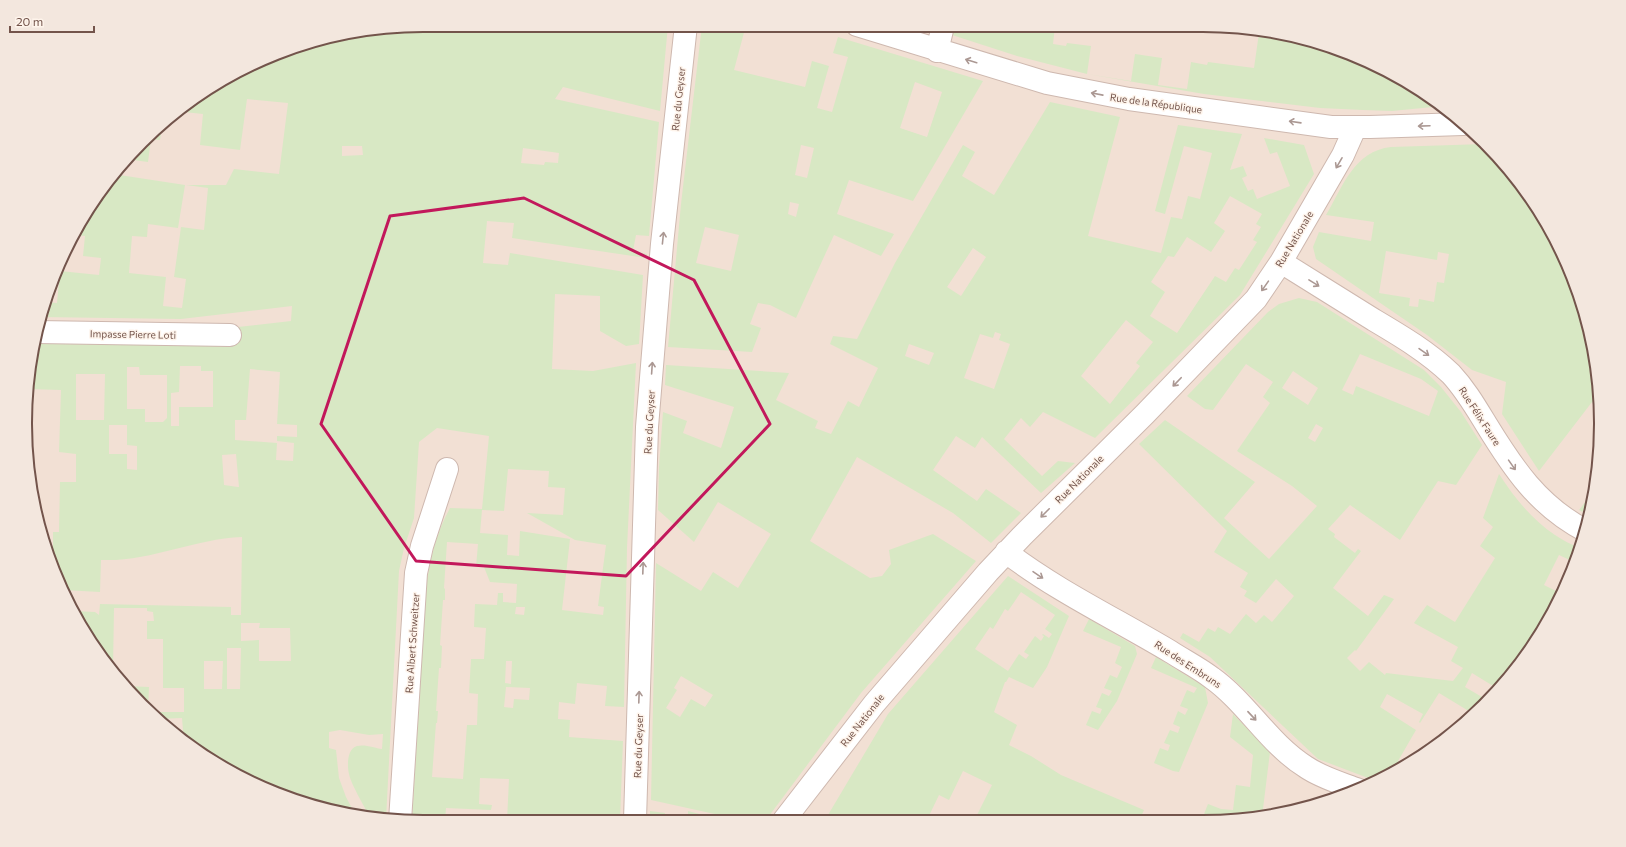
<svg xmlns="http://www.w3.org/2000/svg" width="1626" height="847" viewBox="0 0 1626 847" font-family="Commissioner,sans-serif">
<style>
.residential{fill:#f2e0d4}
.green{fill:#d8e8c4;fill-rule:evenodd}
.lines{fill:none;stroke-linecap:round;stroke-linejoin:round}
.minor-casing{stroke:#ceb8af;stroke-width:24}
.minor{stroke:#fff;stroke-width:22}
.oneway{stroke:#ab9893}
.marked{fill:none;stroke:#c2185b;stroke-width:3;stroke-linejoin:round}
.labels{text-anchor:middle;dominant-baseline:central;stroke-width:3;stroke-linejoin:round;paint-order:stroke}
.street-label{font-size:10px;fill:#73544b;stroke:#fef4eb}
.rim{fill:none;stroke:#73544b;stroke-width:2}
</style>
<rect width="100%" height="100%" fill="#fbf0e5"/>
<!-- residential -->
<path class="residential" d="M423,25L1228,26L1306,39L1379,66L1445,107L1502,161L1548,224L1580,296L1598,372L1600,450L1587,527L1560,600L1502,686L1424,755L1355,792L1255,819L398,821L320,808L247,781L181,740L142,705L92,645L66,600L39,526L26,450V397L39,321L55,271L92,202L124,161L181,107L224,78L295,46L346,33Z"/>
<!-- green -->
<path class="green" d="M424,25H668L660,111L563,87L555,99L659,122L649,236L636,235L633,251L647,254L646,258L512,238L514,223L487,221L483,263L508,265L510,253L643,275L639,344L626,346L600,331V296L555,294L552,369L593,371L636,363L627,548L624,707L605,706L607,686L577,683L575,704L559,702L558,719L570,720L569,737L623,741L620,820L507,821L509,779L480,778L479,804L492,805L491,810L446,808L445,821H412L426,587C430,560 436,533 450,508L482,509L489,436L437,428L419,442L414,518L404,548L399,571L386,819L370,817C364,806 351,784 349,774C347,765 347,749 357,746C365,744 375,748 382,749L383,734L369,735L340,730L329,732V748L336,750L339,778L346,797L355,814L320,808L247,781L184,742L182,718L157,719L149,712H184V688H163V639H147V621H154L153,612L147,611V608H114L113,670L92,645L73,611L95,612L99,615L100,604L231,607V615H241L242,537C193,539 150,562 101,560L100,592L63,590L46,546H53V532H59L60,482H76V454L59,452L61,390L27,389L35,344L230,345L229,328L291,321L292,306L181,319L40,317L45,302L57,303L60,271L99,275L101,258L83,256L85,236L75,235L83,219L88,220C90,200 101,190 113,174L185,185L178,228L148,224L147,237L132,236L129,273L166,277L163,306L182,308L186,279L174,277L181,227L204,230L208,188L186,185H226L234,169L279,174L288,103L247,99L240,150L200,145L203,114L184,112L185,104L224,78L295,46L346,33ZM362,146L363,155L342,156V146ZM523,148L559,153L558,163L545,162L544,165L521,163ZM180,366H201V371H213V407H179V426H171V393L179,392ZM127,367H139L140,375H167V418L163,422H145V409H127ZM250,369L280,372L277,424L297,425V437L277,436V441L294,443L293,461L276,460L277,443L235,440V420H246ZM76,374H105L104,420H76ZM109,425H127V445L137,446V470L127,469V454H109ZM236,454L239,487H238L224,485L222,455ZM508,469L549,471L548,487L565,488L563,515L527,513L575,540L606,545L598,606L604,607L603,615L562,610L570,539L520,531L519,556L507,555L508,535L480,533L482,510L504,511ZM447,542L478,544L476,567H484L490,582L517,584L516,603L503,602V593H498L497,605L475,604L474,627L486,628L484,659H471L469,693L478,694L477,725H467L463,779L432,777L436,723H437L438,711H436L439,668H441L442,646L440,645L443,600H445V589L444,588ZM516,607H525L524,615L515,614ZM241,623H260L259,628H290L291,661H259V640L241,641ZM227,648H241L240,689H227ZM204,661H223L222,689H204ZM506,661H512L511,684L505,683ZM506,687L530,688L529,700L514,699L513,708L504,707Z
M702,25H746L734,70L805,87L812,61L829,66L817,108L832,112L848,57L833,53L838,37L983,81L913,201L849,180L837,214L894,234L881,256L834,235L796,318L770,305L758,303L750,324L761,328L752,352L668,347L681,204ZM915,82L942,92L927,137L900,128ZM801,145L814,148L807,178L795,175ZM790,202L799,204L796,217L788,214ZM705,227L739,235L731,271L696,263Z
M955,26H1055L1053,44L1066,46L1067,43L1091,46L1087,74L1131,81L1135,54L1162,58L1158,85L1187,89L1191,62L1207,65L1208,62L1254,68L1259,33L1249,31V29L1306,39L1379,66L1443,106L1392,111L1363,110L1320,108L1204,94L1087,74L1017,56L952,35Z
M1190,26H1230V28L1213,26L1212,29Z
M1050,102L1120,117L1088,236L1161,253L1171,217L1182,219L1188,196L1200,199L1212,153L1184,146L1165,214L1155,211L1178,125L1242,134L1230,170L1243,166L1247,176L1242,178L1248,191L1253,189L1257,199L1290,186L1277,152L1270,154L1264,138L1304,145L1314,174L1240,295L1095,438L1043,412L1030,427L1021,418L1004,439L1042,476L1058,461L1075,463L1041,493L982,437L975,448L956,436L933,470L977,501L986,489L1021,513L991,543L953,513L857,457L810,541L870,578L882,576L891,564L889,550L933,534L976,561L861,693L766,820H742L651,800L656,563L701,591L713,572L738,588L771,534L718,502L694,542L658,510L659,467L663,412L687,421L683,433L721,448L734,407L665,385L666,365L789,373L776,400L818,421L815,428L831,434L848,401L859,407L878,368L830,344L833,336L857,339L895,263L963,145L975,152L962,176L994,195ZM1230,196L1262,214L1256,224L1261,227L1253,240L1257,242L1239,270L1235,268L1226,282L1215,276L1177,333L1150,316L1165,292L1151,282L1168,256L1174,257L1187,237L1211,252L1225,231L1214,223ZM973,248L986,257L961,296L947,287ZM1126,320L1153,342L1136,363L1140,366L1110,404L1081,376ZM995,332L1001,334L999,340L1010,344L994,389L964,378L980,334L993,338ZM909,344L934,353L929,365L905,356ZM681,676L713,695L705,707L691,699L680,717L666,708L677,690L674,688Z
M162,125L160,140L151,139L148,162L126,159Z
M1484,144L1502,161L1548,224L1580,296L1598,372L1599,407L1592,402L1539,471L1502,414L1506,382L1472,370L1427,335L1316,259L1313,247L1319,232L1371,241L1374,222L1326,215C1343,186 1354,151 1391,147ZM1386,251L1437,260L1438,252L1449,254L1444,283L1437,282L1434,302L1419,299L1418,307L1409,306L1410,298L1379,293Z
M1299,298L1317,302L1424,370L1441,387L1461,412L1482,445L1456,485L1438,481L1400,540L1350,505L1328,529L1335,534L1334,537L1355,553L1358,549L1361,551L1333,588L1368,616L1384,595L1394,599L1356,651L1355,650L1347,658L1360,671L1369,662L1385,675L1386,673L1453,681L1463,668L1451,661L1458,647L1414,623L1427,605L1455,622L1495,558L1480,546L1493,527L1483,518L1499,474C1514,497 1531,519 1555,535C1562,540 1571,544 1579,548L1574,562L1559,555L1544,585L1562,594L1560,600L1502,686L1498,690V689L1472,673L1465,687L1487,700L1472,713L1439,693L1420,723L1419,722L1423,714L1387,694L1380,707L1416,730L1398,761L1405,765L1376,781L1318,759L1210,657L1180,638L1183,633L1199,642L1208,628L1215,632L1218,627L1230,634L1246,614L1256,623L1264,615L1272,622L1294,596L1276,579L1256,603L1244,596L1247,591L1240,587L1248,573L1214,552L1227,531L1139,444L1165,420L1255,482L1224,518L1269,559L1317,506L1292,486L1237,451L1270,403L1263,397L1273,382L1246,364L1213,410L1205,409L1187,396L1268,312L1279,304ZM1360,354L1421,379L1438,391L1429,416L1356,386L1353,395L1342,390ZM1293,371L1318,388L1308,405L1282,388ZM1316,424L1323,428L1315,442L1308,438Z
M1593,492L1589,515L1579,510Z
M1008,576L1069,616L1047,667L1033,688L1009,677L1006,682H1005L994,712L1017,725L1009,745L1031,756L1061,775L1144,810L1140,819H975L992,785L963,771L949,800L939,795L927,820H825L888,714ZM1021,592L1055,615L1045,629L1052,634L1049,638L1043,634L1042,635L1044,636L1041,641L1035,636L1024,652L1029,655L1026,659L1019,654L1008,671L975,649L990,627L993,629L1005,609L1008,611Z
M1089,619L1135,646L1137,654L1117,701L1098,730L1086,725L1092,711L1100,714L1102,709L1096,707L1102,693L1109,696L1112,691L1104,688L1110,675L1117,678L1122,667L1115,663L1121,647L1083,631Z
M1156,657L1205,687L1208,703L1179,772L1173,771L1154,763L1160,748L1168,751L1170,745L1164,743L1170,730L1178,733L1180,727L1173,724L1178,711L1185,715L1188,709L1180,706L1187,690L1194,693L1197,688L1151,668Z
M126,686L149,687L148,711Z
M1233,714L1270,752L1262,817L1255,819H1202L1208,804L1221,809L1233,810L1236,785L1250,787L1253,755L1230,737Z
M650,811L665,813L664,820H650Z
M688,811L722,820H708V818L688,816Z"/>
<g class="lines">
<!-- minor casing -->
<g class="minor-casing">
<path id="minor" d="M857,25L1047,83L1129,99L1331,127H1370L1463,124
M937,51L943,26
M1281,262C1312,281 1343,301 1374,320C1401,336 1428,352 1451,374C1465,389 1475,406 1486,424C1513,468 1538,506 1586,531
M37,332L230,335
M1006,552C1057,591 1116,619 1171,652C1185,661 1199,668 1212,678C1247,703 1269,744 1306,767C1322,778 1341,783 1359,790
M635,820L647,427L662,244L686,25
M784,820L874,704L988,572L1022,536L1145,414L1256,299L1281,262L1343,155L1355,128
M400,821L416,573L422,546L447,469"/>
</g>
<!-- minor -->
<use href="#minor" class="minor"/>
</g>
<!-- one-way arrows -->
<defs><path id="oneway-shaft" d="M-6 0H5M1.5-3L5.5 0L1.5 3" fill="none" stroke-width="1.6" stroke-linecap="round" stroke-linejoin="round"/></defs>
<g class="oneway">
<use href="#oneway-shaft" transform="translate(971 61) rotate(-163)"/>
<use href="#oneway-shaft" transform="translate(1097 94) rotate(-169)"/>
<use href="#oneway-shaft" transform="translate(1295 122) rotate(-172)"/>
<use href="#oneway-shaft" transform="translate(1424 126) rotate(178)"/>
<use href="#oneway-shaft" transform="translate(1339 163) rotate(120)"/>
<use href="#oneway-shaft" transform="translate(663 238) rotate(-84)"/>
<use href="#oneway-shaft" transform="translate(1314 283) rotate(32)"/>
<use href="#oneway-shaft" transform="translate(1265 286) rotate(125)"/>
<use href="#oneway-shaft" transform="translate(1424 352) rotate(35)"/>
<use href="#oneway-shaft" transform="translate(652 368) rotate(-86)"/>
<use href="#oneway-shaft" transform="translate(1177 382) rotate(134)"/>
<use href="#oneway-shaft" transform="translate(1512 465) rotate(55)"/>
<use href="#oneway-shaft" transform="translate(1045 513) rotate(135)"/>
<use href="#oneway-shaft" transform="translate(643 568) rotate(-88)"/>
<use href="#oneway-shaft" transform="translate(1038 575) rotate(34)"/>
<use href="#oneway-shaft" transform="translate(639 697) rotate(-88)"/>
<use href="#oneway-shaft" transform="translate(1252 716) rotate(47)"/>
</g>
<!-- marked area -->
<path class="marked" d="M524,198L694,280L770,424L626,576L416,561L321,424L390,216Z"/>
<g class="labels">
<!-- street labels -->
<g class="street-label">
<text transform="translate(678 99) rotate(-84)">Rue du Geyser</text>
<text transform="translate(1156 103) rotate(8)">Rue de la République</text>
<text transform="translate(1294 239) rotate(-59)">Rue Nationale</text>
<text transform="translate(133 334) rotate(1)">Impasse Pierre Loti</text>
<text transform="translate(1480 416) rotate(57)">Rue Félix Faure</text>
<text transform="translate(649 422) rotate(-87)">Rue du Geyser</text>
<text transform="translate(1079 479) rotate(-45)">Rue Nationale</text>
<text transform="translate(412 643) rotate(-86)">Rue Albert Schweitzer</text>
<text transform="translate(1188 664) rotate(33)">Rue des Embruns</text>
<text transform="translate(862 720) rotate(-52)">Rue Nationale</text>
<text transform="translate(638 746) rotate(-88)">Rue du Geyser</text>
</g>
</g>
<!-- crop -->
<path d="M0 0H1626V847H0ZM423 32H1203A391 391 0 0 1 1594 423V424A391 391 0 0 1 1203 815H423A391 391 0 0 1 32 424V423A391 391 0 0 1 423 32Z" fill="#f3e7de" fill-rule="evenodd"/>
<path class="rim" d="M423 32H1203A391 391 0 0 1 1594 423V424A391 391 0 0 1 1203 815H423A391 391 0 0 1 32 424V423A391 391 0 0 1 423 32Z"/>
<!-- scale -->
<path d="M10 26v6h84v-6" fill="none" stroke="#73544b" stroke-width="2"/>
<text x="16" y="26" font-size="12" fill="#73544b" stroke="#fef4eb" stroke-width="3" paint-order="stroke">20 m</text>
</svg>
